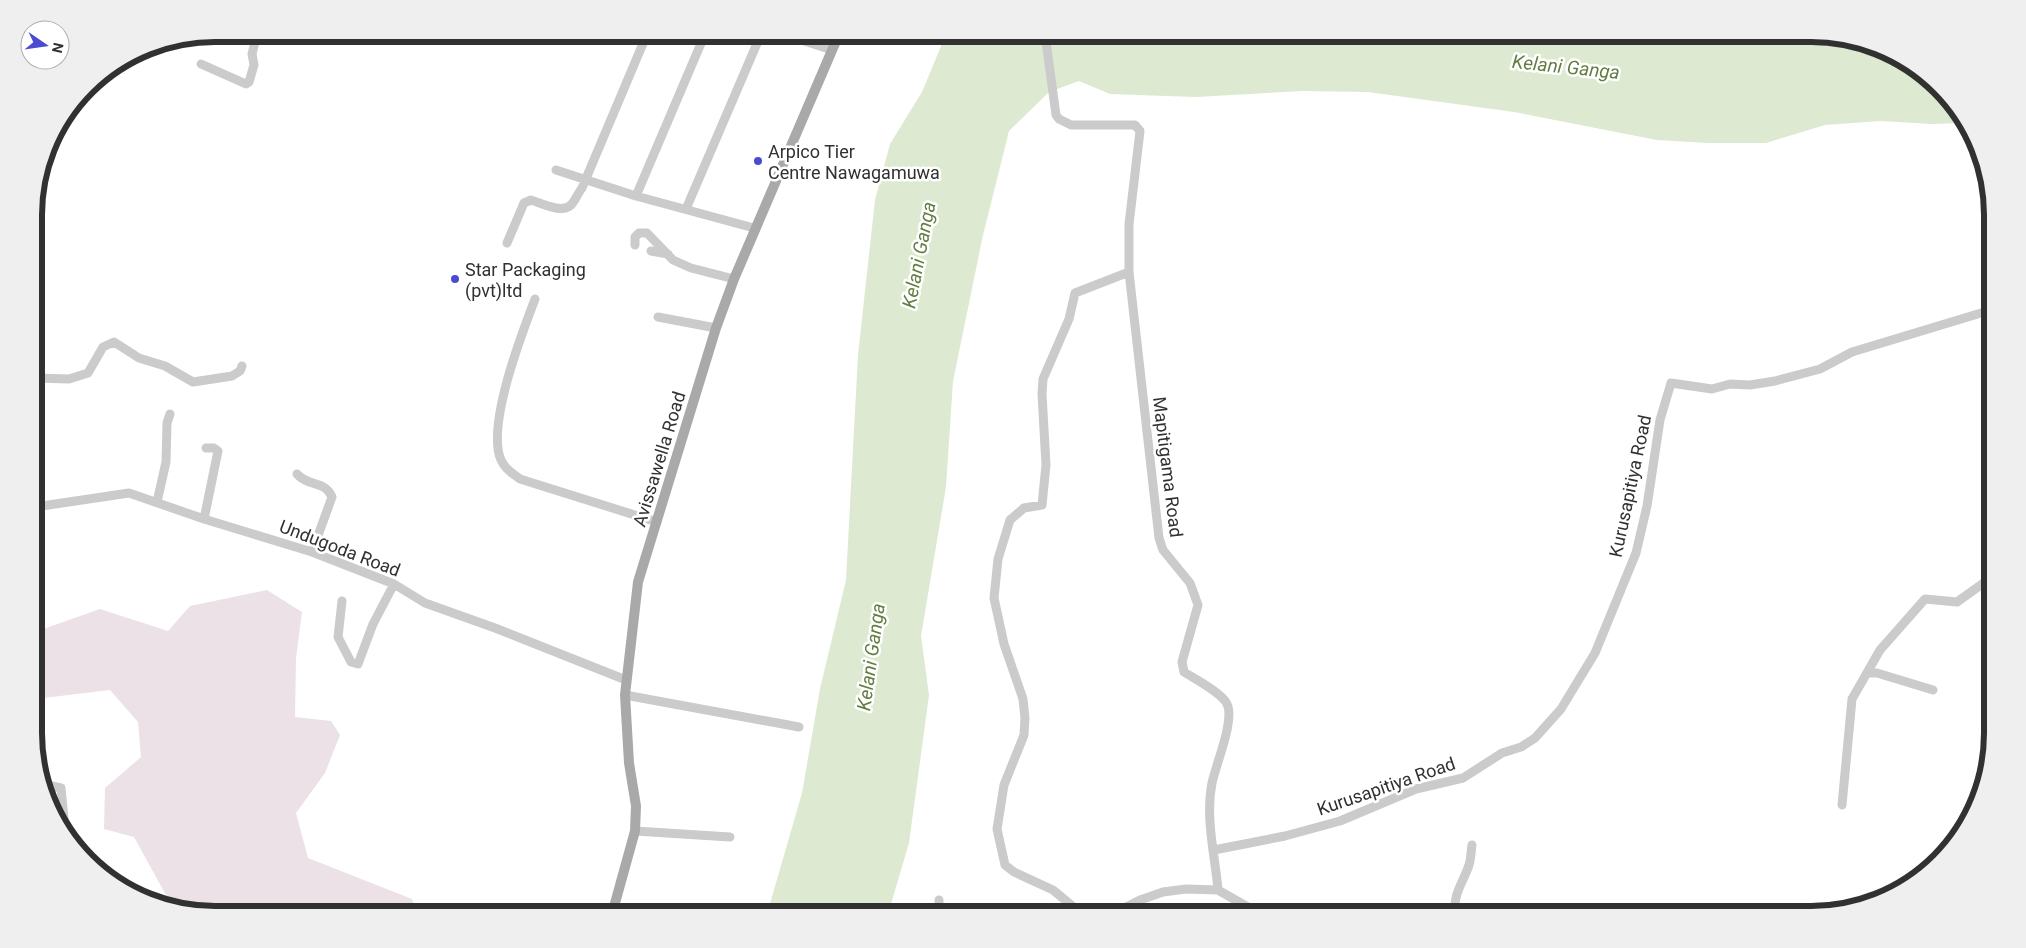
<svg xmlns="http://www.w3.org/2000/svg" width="2026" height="948" viewBox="0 0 2026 948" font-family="Roboto,sans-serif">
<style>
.green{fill:#ece1e6}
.water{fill:#dde9d0}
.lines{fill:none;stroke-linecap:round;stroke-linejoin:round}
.minor{stroke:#cbcbcb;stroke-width:9}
.major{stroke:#a9a9a9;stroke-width:10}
.poi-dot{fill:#4a4bd0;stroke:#fff;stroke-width:2}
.labels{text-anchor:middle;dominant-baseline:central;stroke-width:5;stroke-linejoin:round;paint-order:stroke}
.poi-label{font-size:18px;fill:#313131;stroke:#fff;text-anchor:start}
.street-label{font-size:18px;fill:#313131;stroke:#fff}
.water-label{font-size:19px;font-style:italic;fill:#637d42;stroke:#fff}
.rim{fill:none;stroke:#313131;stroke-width:6}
</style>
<rect width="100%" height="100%" fill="#fff"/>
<!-- green -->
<path class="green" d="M267,590L302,612L296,658L295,717L331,721L340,735L325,773L296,813L308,858L412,899L418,914H215L172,906L134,837L104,829L105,788L141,757L138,722L110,690L35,699V632L100,609L168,631L190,606Z"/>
<!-- water -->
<path class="water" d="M946,34H1811L1881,48L1955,105L1962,123L1932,124L1880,121L1825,125L1766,143H1708L1657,140L1514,112L1368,92L1302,91L1196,97L1110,94L1079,81L1049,92L1009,131L983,235L953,381L946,487L921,636L929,695L909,843L888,914H767L802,793L820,689L846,580L858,355L875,200L890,144L922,92Z"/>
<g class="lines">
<!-- minor -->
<path class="minor" d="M783,34L832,50
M1045,34L1056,115L1059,119L1071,125H1135L1140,131L1129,224V272L1159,538L1163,550L1190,583L1198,605L1182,662L1184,672C1195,679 1222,693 1227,704C1235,720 1216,764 1212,783C1205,818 1215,855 1218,890
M201,64L246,84L249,82L254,65L252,54L257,34
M556,170L636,196L754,228
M636,196L705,34
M686,209L761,34
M507,243L524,203L531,200C541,203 562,214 571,205C575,201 578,193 582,188L647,34
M635,245V237L639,233H647L673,260L691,268L734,279
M651,251L668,254
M535,299C522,333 486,426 501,460C505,469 512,473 520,479L657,522
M658,317L716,328
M35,378L69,379L88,373L103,347L114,342L139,358L165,366L193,382L232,376L240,371L242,366
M297,474C308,487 325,480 332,497L312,552
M157,502L166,462L167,423L170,414
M35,511L42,506L129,493L204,519L312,552L394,584L425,603L495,628L626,680
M204,519L218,451L214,448H206
M342,601L338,637L351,662L358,664L373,624L394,584
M1867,673H1877L1933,690
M625,695L799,727
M47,785L61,788L65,829
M1842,805L1852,699L1880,650L1925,599L1957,602L1992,577
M635,831L730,837
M1214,850L1285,836L1340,821L1416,789L1463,778L1502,753L1521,747L1535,738L1561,709L1595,653L1636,553L1647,506L1660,420L1671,383L1712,389L1730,384L1750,385L1775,381L1820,369L1852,352L1991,310
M939,900V907L962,914
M1082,914L1053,890L1014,872L1005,865L997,829L1004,785L1024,735L1025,718L1023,699L1004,644L994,598L998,559L1010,520L1024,508L1042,505L1046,465L1042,394L1043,379L1069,319L1075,293L1129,272
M1112,914L1140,900L1163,892L1186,889L1218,890L1260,914
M1455,914C1453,893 1463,883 1469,865C1471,859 1471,851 1472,845"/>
<!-- major -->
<path class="major" d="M612,914L635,831L636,806L629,763L625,695L638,582L716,328L734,279L839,34"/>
</g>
<!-- markers -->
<g class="poi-dot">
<circle cx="758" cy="161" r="5"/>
<circle cx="455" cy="279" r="5"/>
</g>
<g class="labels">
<!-- poi labels -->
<g class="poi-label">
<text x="768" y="151">Arpico Tier<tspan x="768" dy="21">Centre Nawagamuwa</tspan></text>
<text x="465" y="269">Star Packaging<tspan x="465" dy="21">(pvt)ltd</tspan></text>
</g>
<!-- street labels -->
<g class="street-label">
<text transform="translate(659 459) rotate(-73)">Avissawella Road</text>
<text transform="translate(1168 467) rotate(83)">Mapitigama Road</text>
<text transform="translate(1630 486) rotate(-78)">Kurusapitiya Road</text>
<text transform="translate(340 548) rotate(21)">Undugoda Road</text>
<text transform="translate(1386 786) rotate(-19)">Kurusapitiya Road</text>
</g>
<!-- water labels -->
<g class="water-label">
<text transform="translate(1566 67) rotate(6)">Kelani Ganga</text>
<text transform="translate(919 255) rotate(-79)">Kelani Ganga</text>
<text transform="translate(871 657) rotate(-82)">Kelani Ganga</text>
</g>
</g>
<!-- crop -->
<path d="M0 0H2026V948H0ZM215 42H1811A173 173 0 0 1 1984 215V733A173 173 0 0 1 1811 906H215A173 173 0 0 1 42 733V215A173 173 0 0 1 215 42Z" fill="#efefef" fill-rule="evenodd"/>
<path class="rim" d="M215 42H1811A173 173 0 0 1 1984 215V733A173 173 0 0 1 1811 906H215A173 173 0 0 1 42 733V215A173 173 0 0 1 215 42Z"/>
<!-- north arrow -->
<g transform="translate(45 45) rotate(103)"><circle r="24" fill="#ffffff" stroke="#adadad"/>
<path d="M0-4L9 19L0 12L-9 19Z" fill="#4a4bd0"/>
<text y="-8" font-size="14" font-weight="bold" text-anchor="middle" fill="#313131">N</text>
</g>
</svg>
